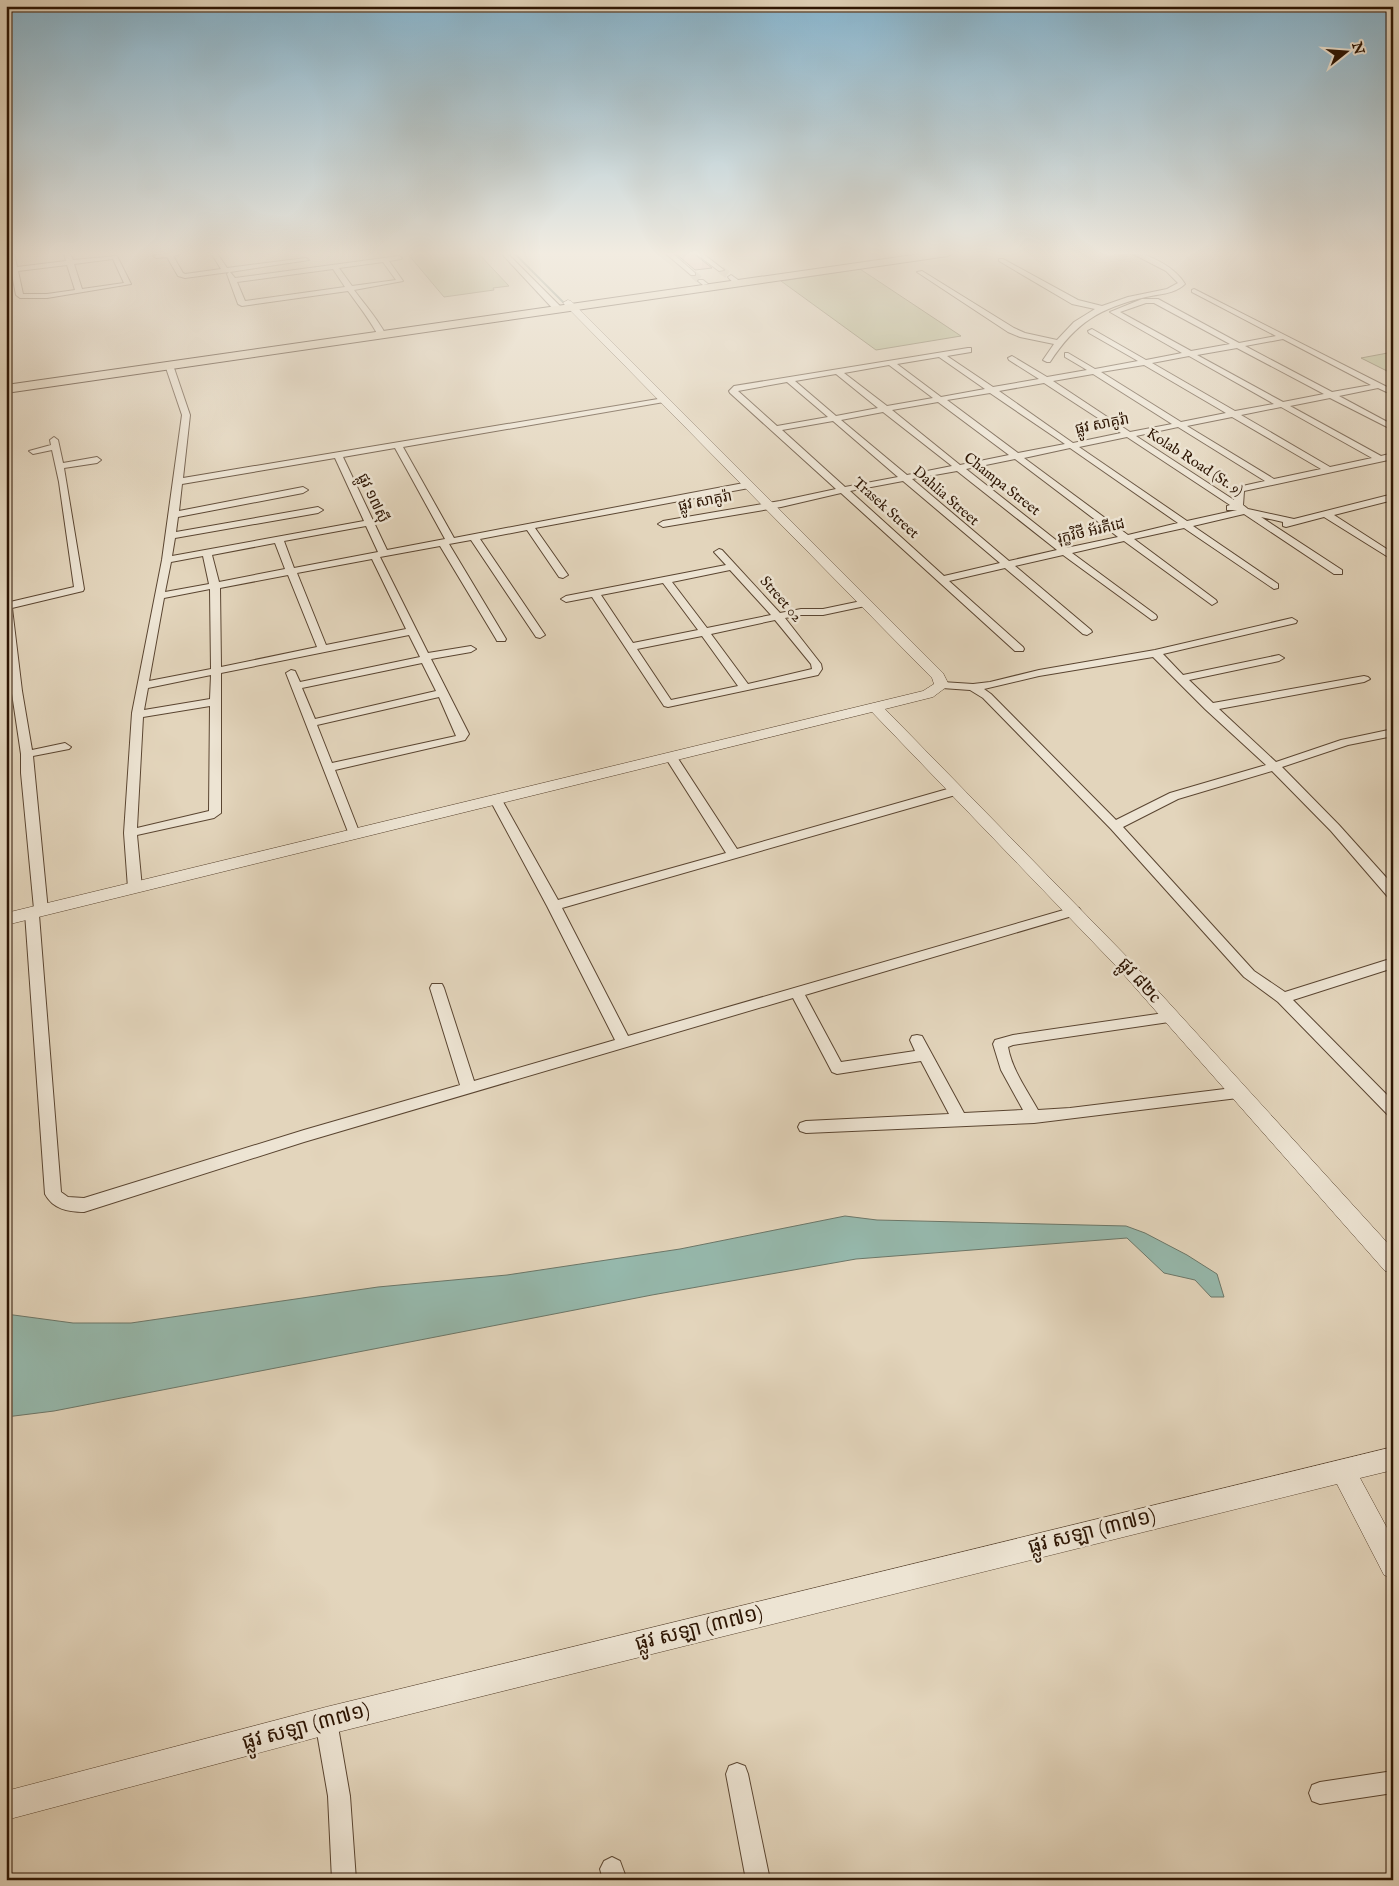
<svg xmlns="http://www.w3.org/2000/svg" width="1399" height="1886" viewBox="0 0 1399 1886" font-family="'IM FELL English','Noto Sans Khmer',serif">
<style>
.green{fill:#b6bd8f;stroke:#726949}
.water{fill:#96b9ad;stroke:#6c7769}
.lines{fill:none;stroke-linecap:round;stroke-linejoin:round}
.stream{stroke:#6c7769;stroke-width:2}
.building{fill:#dea197;stroke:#2d1503}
.minor-tunnel{stroke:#bfaf97;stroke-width:8;stroke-dasharray:8 4;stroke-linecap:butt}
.minor-casing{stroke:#5a4531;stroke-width:2}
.tertiary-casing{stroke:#5a4531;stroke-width:1}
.primary-casing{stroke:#2d1503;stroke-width:2}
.minor{fill:#ede4d3;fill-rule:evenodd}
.tertiary{fill:#ede4d3;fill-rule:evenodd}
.primary{fill:#e3d5bc;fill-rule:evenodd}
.labels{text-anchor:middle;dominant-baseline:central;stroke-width:5;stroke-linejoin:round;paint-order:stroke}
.far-street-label{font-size:15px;fill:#2d1503;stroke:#ede4d3}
.street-label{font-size:18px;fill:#2d1503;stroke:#ede4d3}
.near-street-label{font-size:21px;fill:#2d1503;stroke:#ede4d3}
</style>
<rect width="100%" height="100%" fill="#e3d5bc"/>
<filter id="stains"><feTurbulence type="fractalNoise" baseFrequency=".004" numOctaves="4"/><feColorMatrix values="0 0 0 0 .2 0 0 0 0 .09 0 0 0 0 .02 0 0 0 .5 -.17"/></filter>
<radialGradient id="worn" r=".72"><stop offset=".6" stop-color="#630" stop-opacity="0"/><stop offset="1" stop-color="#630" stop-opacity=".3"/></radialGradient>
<!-- green -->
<path class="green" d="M407,253H478L509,286L493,288L494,290L444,297Z
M860,269L961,336L876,350L781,281Z
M1393,352V374L1361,358Z"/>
<!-- water -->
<path class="water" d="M845,1216L877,1220L1126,1226L1145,1233L1187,1255L1217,1274L1224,1297H1211L1195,1280L1164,1273L1127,1238L856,1259L652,1295L54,1411L6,1417V1314L73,1323H131L378,1287L507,1275L680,1249Z"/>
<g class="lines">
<!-- stream -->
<path class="stream" d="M514,253L563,302"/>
</g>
<!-- building -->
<path class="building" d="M675,253H693L712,268L695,270Z"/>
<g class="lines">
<!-- minor-tunnel -->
<path class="minor-tunnel" d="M721,270L731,277
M693,274L701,281"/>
<!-- minor casing -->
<g class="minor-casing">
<path id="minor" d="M8,253H14L17,267L66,261L64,253H70L73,260L117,256L131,284L47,298H20L16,295ZM113,259L124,283L82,289L74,264ZM67,265L75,290L47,294H23L18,271Z
M167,253H184L173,256L183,273L185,274L221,269L211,253H217L227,268L306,258L309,260L230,272L235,278L399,256L402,258L401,259L389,261L403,281L354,290C365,305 377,318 386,335L382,337H379C370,320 359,306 348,291L242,306L238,304L227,274L229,272L185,278L178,276L167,257L156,258L153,256ZM383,262L396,280L352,286L339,268ZM333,269L345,287L245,301L237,282Z
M501,253H507L562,308V312H556Z
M665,253H672L695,273V275H691Z
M695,253H702L724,270L719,271Z
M1131,253C1149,253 1176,268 1185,284C1175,294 1159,294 1146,297C1100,308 1076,322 1050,362H1047L1043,360L1054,344L1020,337L1008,332L917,272L922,271L1014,328L1025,333L1057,340L1074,322L1095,309L1072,304L999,261V259H1003L1078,300L1102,306L1128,297L1167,289L1178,283L1166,271Z
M731,275L741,282V284C736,286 731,281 728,277Z
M699,280H703L708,284L703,285L698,281Z
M1194,289L1393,390V395L1378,388L1339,396L1393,425V430L1330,398L1290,406L1381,456L1393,453V459L1244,491L1243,505L1248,509L1294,519L1393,494V500L1334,515L1393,553V560L1324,517L1286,527L1283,526V522L1261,517L1342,570V574H1334L1244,514L1193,526L1278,584V588L1274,589L1184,528L1134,539L1216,600L1217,602L1212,605L1124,541L1072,553L1156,615L1157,617L1156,619L1152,620L1063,555L1015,566L1091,630L1092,632L1087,635L1083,634L1005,568L949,581L1023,647L1024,649L1023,651H1015L841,493L781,507L663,527L658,524L663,521L780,501L836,489L730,393L729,391L734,386L968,348H971V352L947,356L993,387L1039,379L1009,360L1008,358L1012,356L1047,377L1087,370L1065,357V353H1068L1095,369L1138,361L1089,333L1088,331L1092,329L1146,360L1182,353L1110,312L1142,299H1158L1239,343L1276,336L1192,292V290ZM1146,303H1154L1230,344L1191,351L1120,312ZM1283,339L1371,385L1332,392L1245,346ZM1237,348L1324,394L1283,402L1197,355ZM1189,356L1274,404L1235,411L1152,363ZM939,357L985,389L941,397L897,364ZM889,365L933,398L887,406L844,373ZM1144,365L1226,413L1181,422L1101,372ZM836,374L878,408L836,416L795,381ZM1093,374L1172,424L1130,432L1053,381ZM787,382L828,417L777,426L738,391ZM1044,383L1121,433L1073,443L999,391ZM990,393L1065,444L1018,453L947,400ZM938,402L1009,455L960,465L892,410ZM1281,407L1372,458L1330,467L1241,415ZM883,412L952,466L907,475L841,420ZM1232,417L1321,469L1274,479L1187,426ZM833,421L898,477L845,487L782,430ZM1178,427L1265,481L1229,489V493H1235L1234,500L1136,436ZM1127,437L1230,505L1227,506V510H1237L1187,521L1079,447ZM1070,448L1178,523L1128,535L1024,458ZM1015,459L1118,537L1066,548L966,469ZM957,471L1057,550L1009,561L912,479ZM903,481L1000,563L944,576L850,491Z
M166,363L173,365L190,415L183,478L664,398L668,400L664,402L403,447L454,538L749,482L754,485L749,488L535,528L568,575L563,578L559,577L527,530L480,539L545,635L540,638L536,637L471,540L449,544L506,639L505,641H497L496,639L440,546L380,557L428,653L471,646L476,649L471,652L431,659L469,734L465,740L335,770L360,834L358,837H350L286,673L291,670L295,671L300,682L420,657L409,635L221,673V813L214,818L137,835L142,888L135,892L128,888L124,833L132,713L162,560L182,415L165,365ZM395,448L445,539L387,550L343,457ZM335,458L364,521L172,556L175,538L318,513L323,510L318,507L176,532L178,517L303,493L308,490L303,487L179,511L182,484ZM366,526L378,552L294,568L284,541ZM275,543L285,569L219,582L212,555ZM203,556L209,584L165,592L171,562ZM372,559L406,629L326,645L297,573ZM288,575L317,647L221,667L220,588ZM210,589L211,669L149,681L164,598ZM422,663L436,691L315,719L302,688ZM211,675L210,699L144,710L148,688ZM439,697L456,736L332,763L317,725ZM210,706L209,811L137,828L143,717Z
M54,437L58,440L63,463L97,457L101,460L97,463L64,468L84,589L83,591L12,608L22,691L32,750L65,743L71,747L69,749L33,756L48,911L46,914L39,915L61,1192L68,1197L84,1198L304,1130L460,1085L430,988L432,984H442L444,988L474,1081L615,1040L547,906L490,800L496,796L502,800L558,900L726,853L665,757L671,753L677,757L737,849L951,788H959L961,791L959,794L562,908L628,1036L1074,907L1079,908L1081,911L1079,914L805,995L841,1062L915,1051L910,1040L912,1036L917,1035L922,1036L964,1113L1023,1110L1001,1070L993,1044L995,1040L1013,1035L1171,1012L1176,1013L1178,1017L1176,1021L1013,1045L1008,1047C1012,1070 1027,1090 1038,1110L1070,1108L1241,1087L1246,1089L1249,1093L1246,1097L1034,1123L806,1133L800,1131L798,1127L800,1123L806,1121L949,1114L921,1061L837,1074L832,1072L793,998L304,1142L84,1212C68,1212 53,1209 45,1194L25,913L27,910L34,909L21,773V754L6,653V601L10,602L74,587L59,482L52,450L33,454L29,451L51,445L50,440Z
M719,549L722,550L780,613L801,609H823L866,600L871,603L870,605L823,615H801L785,618L821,664L822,669L818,675L668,707L664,706L592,597L566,602L561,599L566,596L726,565L714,552ZM730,570L771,615L707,628L672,582ZM663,583L698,630L633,643L601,595ZM775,620L811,664L812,669L748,684L711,634ZM702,636L738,686L671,700L637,649Z
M1292,618L1297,621L1296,623L1163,654L1183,675L1279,655L1284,658L1279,661L1189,680L1213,703L1364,676L1368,677L1370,679L1364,682L1219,709L1276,762L1341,740L1393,729V736L1348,745L1282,767L1339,825L1393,885V898L1388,897L1331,831L1272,771L1178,799L1123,827L1254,971L1285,992L1393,958V968L1293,1000L1393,1101V1117L1388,1115L1278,1002L1244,977L1111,829L983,698L970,690L942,688L936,685L942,682L973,684L990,682L1039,670L1155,650ZM1153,657L1205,709L1266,765L1170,793L1116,820L991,694L984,689L1039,676Z
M326,1710L334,1713L337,1721L350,1796L356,1880H332L328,1796L315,1721L318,1713Z
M737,1763L745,1766L748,1774L770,1880H746L726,1774L729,1766Z
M1393,1771V1793L1320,1804L1312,1801L1309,1793L1312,1785L1320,1782Z
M612,1857L620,1861L627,1880H603L600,1869L604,1861Z"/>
</g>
<!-- tertiary casing -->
<g class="tertiary-casing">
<path id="tertiary" d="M568,300L571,301L943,673L949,685L933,697L885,709L1129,959L1393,1249V1273L1385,1271L1117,967L872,712L6,925V913L923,691L934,684L932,678L565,305L563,303Z
M1393,1447V1470L1360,1478L1393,1539V1579L1384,1575L1337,1484L326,1735L6,1820V1791L326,1707Z"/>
</g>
<!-- primary casing -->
<g class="primary-casing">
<path id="primary" d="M927,253H953L948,256L6,393V385Z"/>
</g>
<!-- minor -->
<use href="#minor" class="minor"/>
<!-- tertiary -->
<use href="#tertiary" class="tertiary"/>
<!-- primary -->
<use href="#primary" class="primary"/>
</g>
<!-- sky -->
<linearGradient id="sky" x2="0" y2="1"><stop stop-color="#87b6d0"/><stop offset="0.49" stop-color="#f2ece1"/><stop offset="1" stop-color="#f2ece1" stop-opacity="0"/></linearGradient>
<rect width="1399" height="517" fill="url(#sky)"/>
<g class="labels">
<!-- far-street labels -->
<g class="far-street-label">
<text transform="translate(1102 424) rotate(-11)">ផ្លូវ សាគូរ៉ា</text>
<text transform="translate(1195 462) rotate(33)">Kolab Road (St. 9)</text>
<text transform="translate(1002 484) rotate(38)">Champa Street</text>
<text transform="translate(946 496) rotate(41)">Dahlia Street</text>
<text transform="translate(373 498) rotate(65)">ផ្លូវ ១៧ស៊ី</text>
<text transform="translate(705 501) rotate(-11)">ផ្លូវ សាគូរ៉ា</text>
<text transform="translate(886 508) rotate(42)">Trasek Street</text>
<text transform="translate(1091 531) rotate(-13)">រុក្ខវិថី អ័រគីដេ</text>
<text transform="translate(781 599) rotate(49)">Street 02</text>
</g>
<!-- street labels -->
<g class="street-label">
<text transform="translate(1139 981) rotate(48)">ផ្លូវ ៨២c</text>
</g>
<!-- near-street labels -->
<g class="near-street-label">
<text transform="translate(1092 1532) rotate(-14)">ផ្លូវ សឡា (៣៧១)</text>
<text transform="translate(699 1629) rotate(-14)">ផ្លូវ សឡា (៣៧១)</text>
<text transform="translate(306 1727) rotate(-15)">ផ្លូវ សឡា (៣៧១)</text>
</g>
</g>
<!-- margin -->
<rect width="1399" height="1886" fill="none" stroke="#e3d5bc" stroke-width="25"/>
<rect x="8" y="8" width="1384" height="1871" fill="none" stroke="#2d1503" stroke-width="2.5"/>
<rect x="12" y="12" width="1374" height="1861" fill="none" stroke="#2d1503"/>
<!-- north arrow -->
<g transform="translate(1346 52) rotate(73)" stroke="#ede4d3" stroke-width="4" paint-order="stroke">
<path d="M0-4L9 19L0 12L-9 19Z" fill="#2d1503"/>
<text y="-8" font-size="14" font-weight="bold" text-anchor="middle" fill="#2d1503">N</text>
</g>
<rect width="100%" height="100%" filter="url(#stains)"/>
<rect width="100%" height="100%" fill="url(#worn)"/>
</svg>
